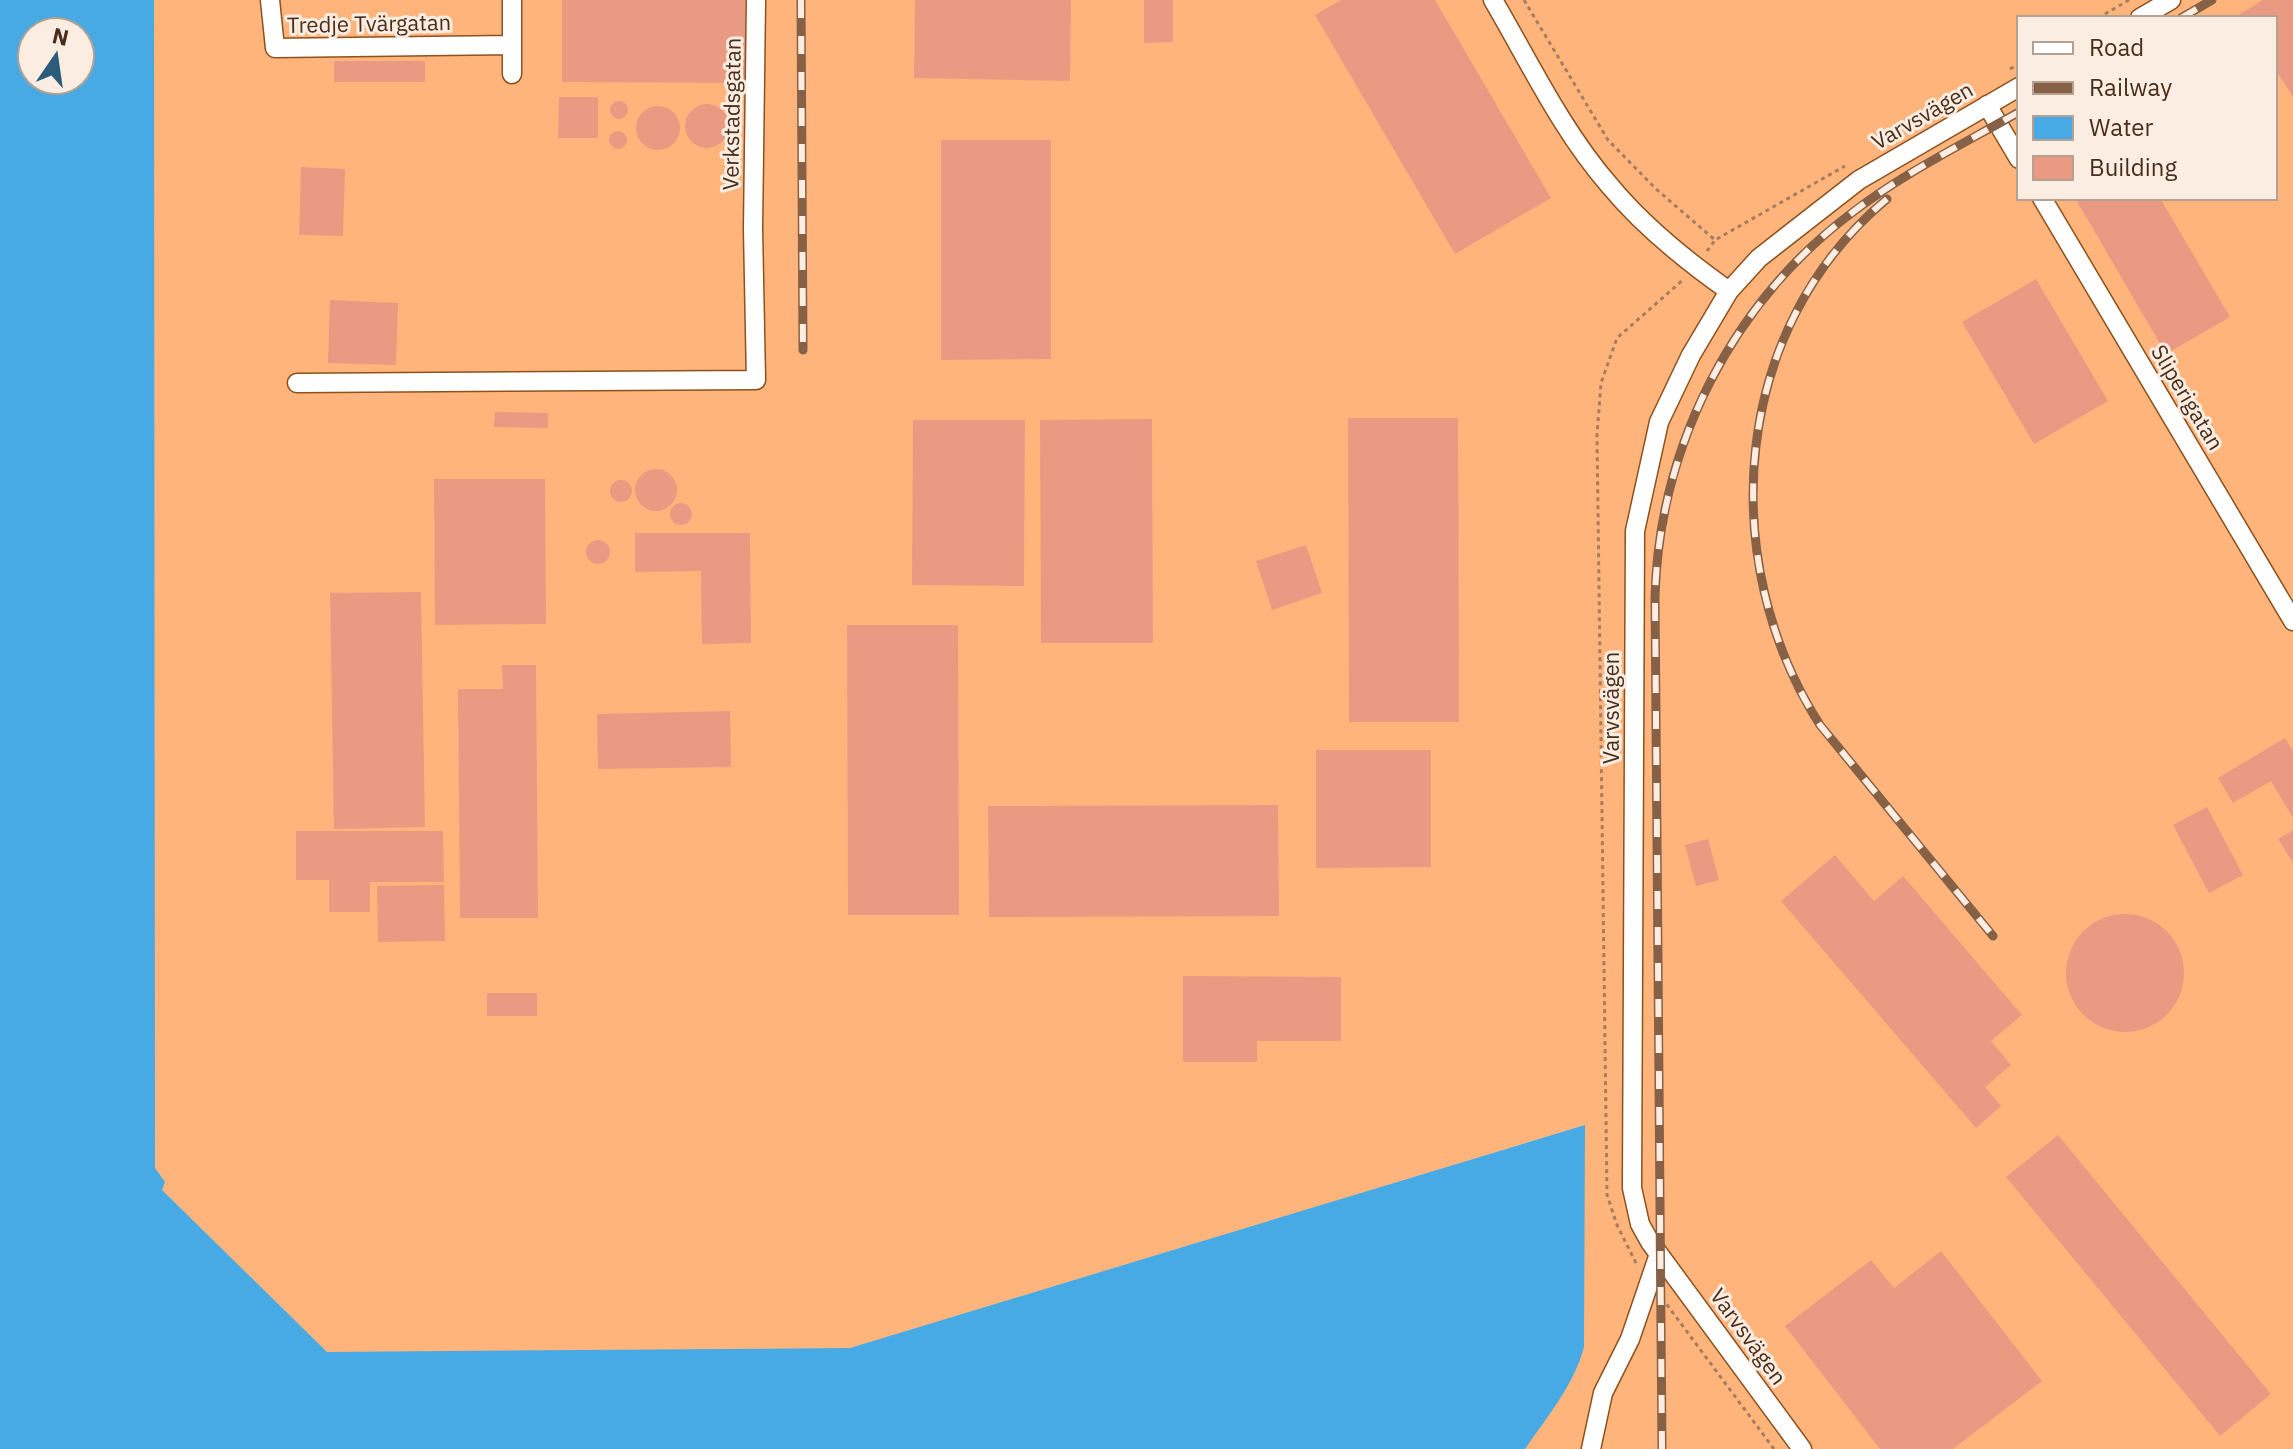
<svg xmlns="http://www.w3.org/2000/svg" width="2293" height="1449" viewBox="0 0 2293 1449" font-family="'IBM Plex Sans',sans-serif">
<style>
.built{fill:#ffb47c;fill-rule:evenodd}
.water{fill:#47aae4;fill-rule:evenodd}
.building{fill:#ea9a82}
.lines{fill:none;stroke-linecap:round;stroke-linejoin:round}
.minor-casing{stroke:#8c511c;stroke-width:21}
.path{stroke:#a67d5e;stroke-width:3;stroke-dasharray:4 4;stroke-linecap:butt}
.minor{stroke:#fff;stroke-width:18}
.rail-casing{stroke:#866146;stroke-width:9}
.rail{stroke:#fcede3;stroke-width:6;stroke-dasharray:18;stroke-linecap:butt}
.labels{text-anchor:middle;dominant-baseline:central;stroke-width:6;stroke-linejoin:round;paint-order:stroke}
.street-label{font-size:22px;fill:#492e19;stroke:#fcede3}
</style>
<rect width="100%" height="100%" fill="#f9c39b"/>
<!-- built -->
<path class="built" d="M154,0H2293V1449H1525L1579,1364L1584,1125L850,1348L328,1353L162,1190L165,1182L155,1168ZM2019,18H2275V198H2019Z"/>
<!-- water -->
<path class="water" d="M0,0H154L155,1168L165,1182L162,1190L327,1352L850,1348L1585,1125L1584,1347C1574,1385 1547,1417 1525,1449H0ZM32,32H80V80H32Z"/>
<!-- building -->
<path class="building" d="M562,0H745V83L562,82Z
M915,0H1071L1070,81L914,78Z
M1144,0H1173V42L1144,43Z
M1341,0H1435L1551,198L1455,254L1315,15Z
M2263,0H2293V97L2275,69V18H2242L2240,14Z
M334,61H425V82H334Z
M559,97H598V138H558Z
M610 110a9 9 0 1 1 18 0a9 9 0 1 1-18 0Z
M685 126a22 22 0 1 1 44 0a22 22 0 1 1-44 0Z
M636 128a22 22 0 1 1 44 0a22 22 0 1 1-44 0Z
M609 140a9 9 0 1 1 18 0a9 9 0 1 1-18 0Z
M941,140H1051V359L941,360Z
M301,167L345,169L343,236L299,235Z
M2075,198H2122L2124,201L2130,198H2160L2230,317L2166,354Z
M2036,279L2108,401L2034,444L1962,322Z
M330,300L398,303L396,365L328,363Z
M495,412L548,413V428L494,427Z
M1348,418H1458L1459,722H1349Z
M1152,419L1153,643H1041L1040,420Z
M913,420H1025L1024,586L912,585Z
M635 490a21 21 0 1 1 42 0a21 21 0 1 1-42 0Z
M434,479H545L546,624L435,625Z
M610 491a11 11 0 1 1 22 0a11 11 0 1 1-22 0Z
M670 514a11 11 0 1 1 22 0a11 11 0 1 1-22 0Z
M635,533H750L751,643L702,644L701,571L635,572Z
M586 552a12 12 0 1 1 24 0a12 12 0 1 1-24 0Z
M1306,545L1322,593L1272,610L1256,561Z
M421,592L425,827L334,829L330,593Z
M847,625H958L959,915H848Z
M502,665H536L538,918H460L458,689H503Z
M730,711L731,767L598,769L597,714Z
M2285,738L2293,751V818L2271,781L2233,803L2218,778Z
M1316,750H1431V867L1316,868Z
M1278,805L1279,916L989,917L988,806Z
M2207,807L2243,875L2209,893L2173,825Z
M2293,830V863L2278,839Z
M296,831H443L444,882H370V912H329V880H296Z
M1708,839L1719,880L1696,886L1685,845Z
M1835,855L1874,901L1903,876L2022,1015L1991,1041L2011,1065L1985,1087L2001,1106L1976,1128L1781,901Z
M444,885L445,941L378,942L377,886Z
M2066 973a59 59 0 1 1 118 0a59 59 0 1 1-118 0Z
M1183,976L1341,977V1041H1257V1062H1183Z
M487,993H537V1016H487Z
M2058,1135L2271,1394L2220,1436L2006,1177Z
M1941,1251L2042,1381L1953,1449H1880L1785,1326L1871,1260L1894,1288Z"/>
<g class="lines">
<!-- minor casing -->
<g class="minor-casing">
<path id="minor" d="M270,0L275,48L512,45
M512,0V74
M1493,0C1530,63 1562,131 1610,186C1644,227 1685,260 1729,291
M2140,18L2171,0
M1987,105L2019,159
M2042,198L2293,621
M297,383L756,380L753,229L756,0
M1591,1449L1603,1393L1630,1339L1659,1254
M1802,1449L1650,1242L1640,1224L1632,1188L1635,531L1659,422L1691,355L1729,291L1759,258L1859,180L2019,87"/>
</g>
<!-- path -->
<path class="path" d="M1524,0L1608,140L1656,189L1715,240L1845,166
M2098,18L2129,0
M2010,69L2019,64
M1707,251L1715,240
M1636,1263L1617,1225L1607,1195L1597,435L1601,383L1617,338L1684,279
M1662,1298L1774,1449"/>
<!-- minor -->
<use href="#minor" class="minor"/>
<!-- rail casing -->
<g class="rail-casing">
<path id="rail" d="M801,0L803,350
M2181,18L2212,0
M1887,199C1731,328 1715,561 1820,725L1993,936
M1662,1449L1655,597C1659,447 1732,302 1853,212C1904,173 1963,144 2019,112"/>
</g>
<!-- rail -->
<use href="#rail" class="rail"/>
</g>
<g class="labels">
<!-- street labels -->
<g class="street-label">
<text transform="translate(369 23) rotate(-1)">Tredje Tvärgatan</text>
<text transform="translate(731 114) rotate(-89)">Verkstadsgatan</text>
<text transform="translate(1922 115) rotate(-30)">Varvsvägen</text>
<text transform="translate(2188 397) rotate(59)">Sliperigatan</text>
<text transform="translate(1610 708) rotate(-90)">Varvsvägen</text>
<text transform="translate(1749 1336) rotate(54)">Varvsvägen</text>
</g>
</g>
<!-- legend -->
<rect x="2017" y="16" width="260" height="184" fill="#fcede3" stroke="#b4a192" stroke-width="2"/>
<rect x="2033" y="42" width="40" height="12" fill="#ffffff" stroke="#b4a192" stroke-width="2"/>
<text x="2089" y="56" font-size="24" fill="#492e19">Road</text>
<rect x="2033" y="82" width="40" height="12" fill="#866146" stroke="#b4a192" stroke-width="2"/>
<text x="2089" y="96" font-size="24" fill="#492e19">Railway</text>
<rect x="2033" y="116" width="40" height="24" fill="#47aae4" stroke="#b4a192" stroke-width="2"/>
<text x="2089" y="136" font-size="24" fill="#492e19">Water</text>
<rect x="2033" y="156" width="40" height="24" fill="#ea9a82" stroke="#b4a192" stroke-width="2"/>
<text x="2089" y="176" font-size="24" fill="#492e19">Building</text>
<!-- north arrow -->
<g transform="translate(56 56) rotate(13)"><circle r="38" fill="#fcede3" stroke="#b4a192" stroke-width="2"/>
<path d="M0-6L14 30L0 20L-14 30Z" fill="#2b5c7a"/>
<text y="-12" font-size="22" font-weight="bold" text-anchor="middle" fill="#492e19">N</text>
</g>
</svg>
